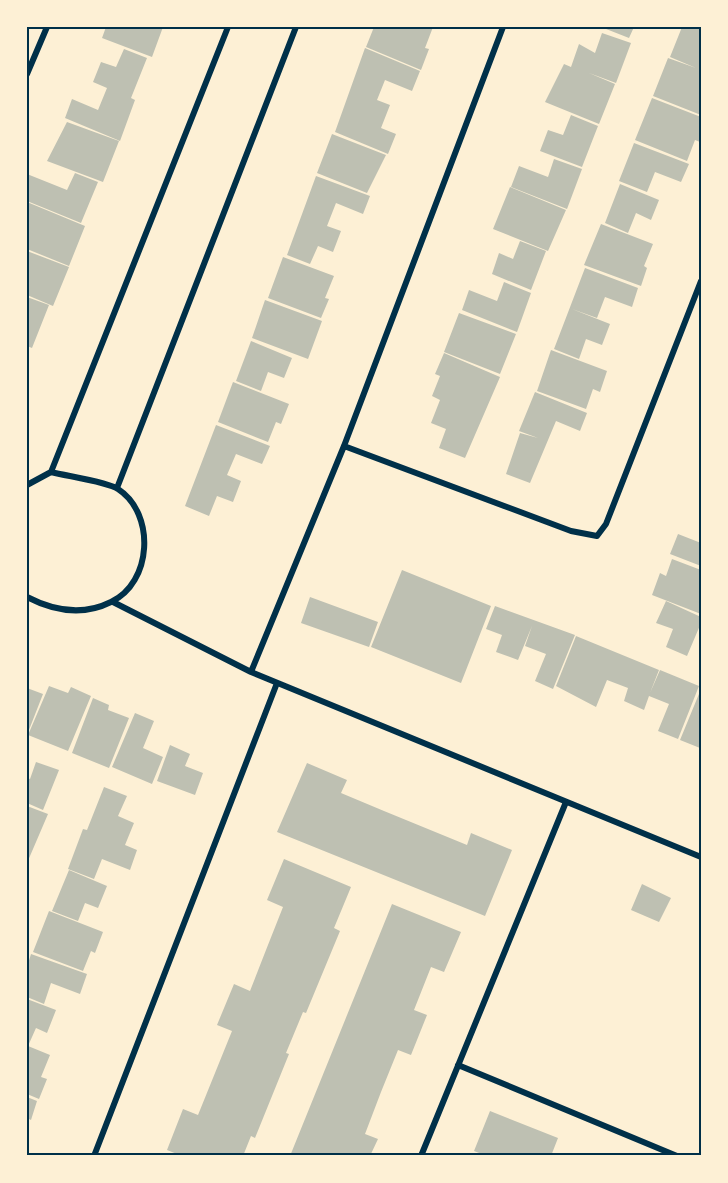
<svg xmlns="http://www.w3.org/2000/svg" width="728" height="1183" viewBox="0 0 728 1183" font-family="'Fira Sans Condensed',sans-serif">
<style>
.building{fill:#bec0b2}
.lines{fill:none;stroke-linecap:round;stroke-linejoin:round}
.minor{stroke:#003049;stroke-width:6}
.neatline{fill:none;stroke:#003049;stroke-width:2}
</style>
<rect width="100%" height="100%" fill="#fdf0d5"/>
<!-- building -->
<path class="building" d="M106,27H163L152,57L102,38Z
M374,27H433L425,48L429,49L421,70L366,47Z
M601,27H634L629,38Z
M682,27H701V115L653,96L668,58L696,68L670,57Z
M602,33L631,43L616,83L589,73L615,84L599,124L545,102L564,64L571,67L579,44L595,53Z
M365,48L420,71L412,91L385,80L377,100L390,105L381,128L396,134L388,154L335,132Z
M124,49L147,58L131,98L135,100L120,141L65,118L72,99L98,110L107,88L93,82L101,62L116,67Z
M652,98L701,117V139L700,142L695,140L687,161L635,140Z
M571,115L598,126L582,167L540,151L548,130L563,135Z
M67,122L119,141L103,182L47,161Z
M332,134L386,155L367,193L317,173Z
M634,143L689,164L681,182L655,172L647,192L619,181Z
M554,159L582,169L567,209L511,187L519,166L548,177Z
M75,173L98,182L81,223L27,201V174L67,190Z
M316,176L370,196L363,214L336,203L327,226L341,231L333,252L318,246L310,264L287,255Z
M620,184L659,200L651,220L636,213L628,233L605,223Z
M510,187L566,210L548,251L493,229Z
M27,202L85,226L69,266L27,249Z
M601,224L653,244L644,266L647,268L641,286L584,265Z
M520,241L546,251L531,290L492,274L499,253L513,259Z
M27,251L69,267L53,306L27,295Z
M283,257L334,276L325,298L329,299L321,318L268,298Z
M585,268L638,288L632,307L605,297L597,318L572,309L610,324L602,345L586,339L579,359L554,349Z
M504,282L531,293L517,332L462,310L469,290L497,301Z
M27,297L49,305L32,348L27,346Z
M265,300L322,321L308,359L252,338Z
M459,313L516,334L500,374L444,352Z
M251,341L292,358L284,378L268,372L261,391L236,381Z
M551,350L607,371L600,392L593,389L586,409L537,391Z
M444,353L500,377L465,458L439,448L446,429L431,423L440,400L432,396L440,376L435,374Z
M233,382L289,404L281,424L276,422L268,442L218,422Z
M535,392L587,413L580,431L556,421L530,483L506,474L520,433L538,438L519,431Z
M216,425L270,446L262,464L236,454L227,475L241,481L233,502L217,496L209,516L185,506Z
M678,534L701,543V566L670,554Z
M672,559L701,570V614L652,595L660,573L666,576Z
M402,570L491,606L461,683L371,647Z
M310,597L378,622L369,647L301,623Z
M666,601L701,617V623L687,656L666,647L673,629L656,623Z
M495,606L575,635L553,689L535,681L546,654L525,646L532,626L518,660L496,652L502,635L486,629Z
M576,636L659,670L650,693L660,670L699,686L678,739L658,731L669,704L649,696L644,710L624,701L628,688L607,680L596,707L556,686Z
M49,686L68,693L71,687L91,696L68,751L28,735Z
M27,688L43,694L27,735Z
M701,689V747L700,748L680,740Z
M93,698L109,705L108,710L129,718L109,768L72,753Z
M135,713L154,721L143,748L163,757L152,784L112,767Z
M170,745L190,754L185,766L203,773L195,795L157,781Z
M36,762L59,770L43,810L27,803V778L30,779Z
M307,763L347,780L341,793L384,811L467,845L471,833L512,850L485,916L277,832Z
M104,787L127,796L118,816L134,823L125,845L137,850L130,870L102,859L94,879L68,869L83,829L87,830Z
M27,806L48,814L27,863Z
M284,859L351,887L334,928L340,931L306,1013L303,1012L286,1053L289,1054L255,1138L251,1136L243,1156H182L167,1150L183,1109L198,1115L232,1031L217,1025L234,984L250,991L266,950L283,907L267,900Z
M69,870L107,886L98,908L85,903L78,921L52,911Z
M642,884L671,898L659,922L631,910Z
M392,904L461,932L444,972L431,967L414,1010L427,1015L411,1055L398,1050L381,1092L365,1134L378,1139L370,1156H290Z
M49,911L103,932L95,953L91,951L83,971L33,952Z
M31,954L87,974L80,994L51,983L44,1004L27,997V967Z
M27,999L56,1010L47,1033L36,1028L28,1046L50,1055L41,1077L47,1079L39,1099L27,1094Z
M27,1097L37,1101L31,1120L27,1118Z
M490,1111L558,1138L551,1156H487L474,1151Z"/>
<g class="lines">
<!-- minor -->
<path class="minor" d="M27,74L47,27
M344,446L571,531L597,536L606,524L701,281
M51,472L228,27
M27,485L51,472C66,476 108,482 118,489C156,514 152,583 111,602C83,616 54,611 27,597
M117,488L296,27
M113,602L251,672L701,857
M251,672L344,446L503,27
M458,1065L677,1156
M94,1156L277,683
M421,1156L566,802"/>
</g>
<!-- border -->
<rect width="728" height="1183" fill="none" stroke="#fdf0d5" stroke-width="57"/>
<rect x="28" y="28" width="672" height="1126" class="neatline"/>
</svg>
